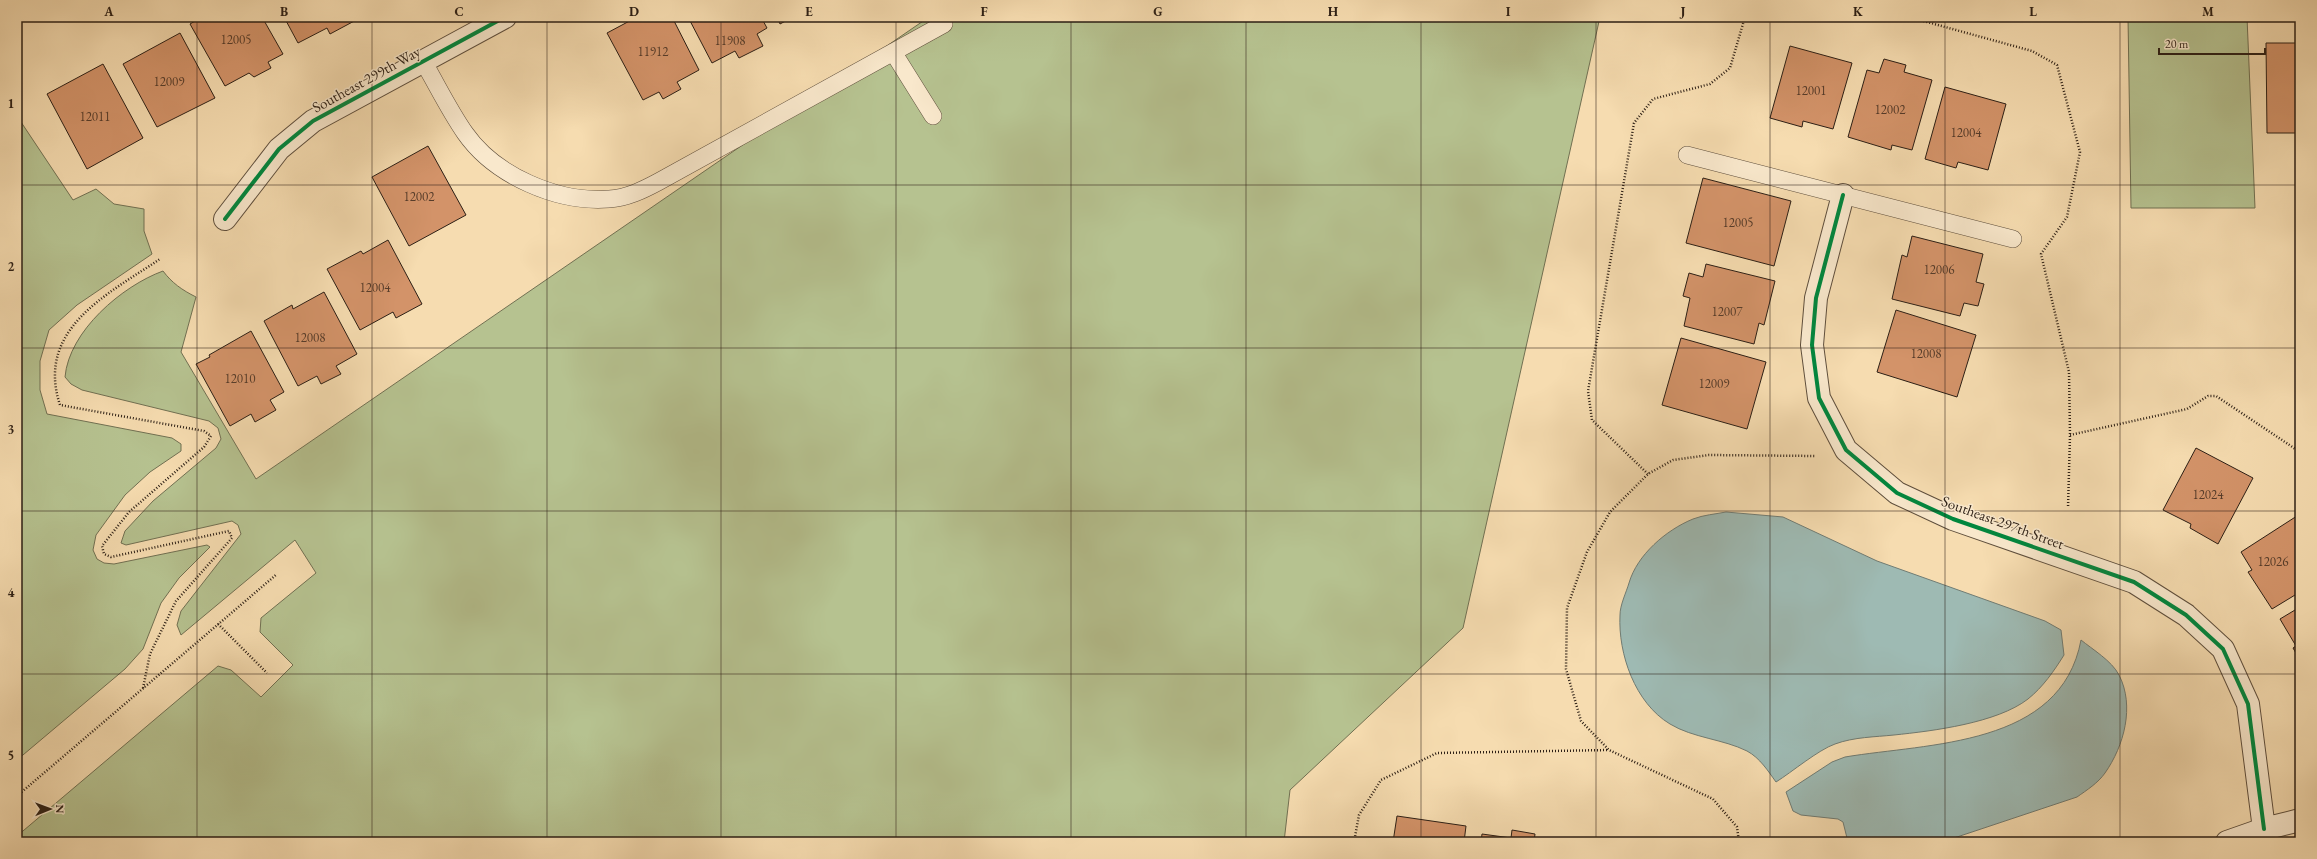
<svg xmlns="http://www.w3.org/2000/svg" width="2317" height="859" viewBox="0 0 2317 859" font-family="'EB Garamond',serif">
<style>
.green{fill:#b6c290;stroke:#717052}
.water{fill:#9ebab3;stroke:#707c74}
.building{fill:#d39369;stroke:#2c1f15}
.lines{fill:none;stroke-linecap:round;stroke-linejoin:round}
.service-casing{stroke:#5e4e3c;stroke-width:18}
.minor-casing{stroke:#5e4e3c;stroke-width:24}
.path{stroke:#2c1f15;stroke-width:2.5;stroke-dasharray:1 2;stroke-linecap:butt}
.service{stroke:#f9e8cc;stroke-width:17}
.minor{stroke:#f9e8cc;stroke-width:22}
.cycleway-casing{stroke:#f9e8cc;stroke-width:6}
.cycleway{stroke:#00873e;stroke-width:4}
.grid{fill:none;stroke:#2c1f15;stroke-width:1;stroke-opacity:0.55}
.labels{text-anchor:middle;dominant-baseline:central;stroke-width:3;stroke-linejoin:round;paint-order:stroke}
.number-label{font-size:13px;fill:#563c2a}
.street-label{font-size:15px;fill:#2c1f15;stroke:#f9e8cc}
.neatline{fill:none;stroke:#2c1f15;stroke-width:1.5}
.grid-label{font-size:13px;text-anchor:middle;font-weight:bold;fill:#2c1f15}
</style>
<rect width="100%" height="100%" fill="#f6dcb0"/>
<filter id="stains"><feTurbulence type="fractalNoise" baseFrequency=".005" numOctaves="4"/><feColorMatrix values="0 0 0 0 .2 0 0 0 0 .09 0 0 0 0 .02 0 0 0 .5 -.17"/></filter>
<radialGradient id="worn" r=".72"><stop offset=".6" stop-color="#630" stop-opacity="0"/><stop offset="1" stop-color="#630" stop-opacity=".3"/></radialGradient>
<!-- green -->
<path class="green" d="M929,17H1600L1463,628L1290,790L1284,842H17V836L218,666L231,670L261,697L293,665L260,632L261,618L316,573L295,540L181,635L177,625L181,611L241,534L238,525L232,521L126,545L121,543L125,531L153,501L216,448L221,439L218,428L209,421L82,390L71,384L65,377C69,331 122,286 163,271C172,283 182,290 196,297L181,352L256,479Z
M2128,17H2247L2255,208H2131Z
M17,116L73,200L96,189L114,204L144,209V231L152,254L77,305L49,330L40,361V390L47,414L172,438L181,444V451L150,472L125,495L96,535L93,550L97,559L104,563L114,564L207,545L210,547L179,578L161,603L143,649L125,669L17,760Z"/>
<!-- water -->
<path class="water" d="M1726,512L1783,517L1877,561L2045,621L2061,630L2064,655C2054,671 2043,687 2028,699C1997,723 1933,731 1894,735C1875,737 1854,737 1835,744C1818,750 1792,772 1776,782C1768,771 1760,758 1747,751C1723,739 1693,738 1670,724C1635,703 1618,654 1620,615C1620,605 1626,593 1629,583C1637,555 1666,530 1693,519C1703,515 1716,514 1726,512Z
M2081,640C2092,649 2112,661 2119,675C2135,706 2124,746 2105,773C2098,783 2087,790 2077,797L1942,842H1848L1843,822L1838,819L1801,815L1793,811L1786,792L1832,762L1845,757C1929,743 2061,747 2081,640Z"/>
<!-- building -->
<path class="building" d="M202,17H262L283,54L268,62L271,68L254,77L249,73L225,86L190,24Z
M284,17H357L358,19L330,34L327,28L298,43Z
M637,17H672L699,70L677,82L681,89L663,99L659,92L643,100L607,33Z
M688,17H761L767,28L757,34L763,46L739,58L735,51L712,63Z
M777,17H793L780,24Z
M180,33L215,98L157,127L123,64Z
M2266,43H2300V133H2267Z
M1790,46L1852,63L1833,129L1803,121L1802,127L1770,118Z
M1884,59L1906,65L1904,72L1932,80L1912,150L1892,145L1891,150L1848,137L1867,70L1879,73Z
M103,64L143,138L87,169L47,94Z
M1945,87L2006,104L1988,170L1958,162L1956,168L1925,159Z
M428,146L466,215L409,246L372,177Z
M1703,178L1791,201L1774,266L1686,243Z
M1912,236L1983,254L1976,282L1984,284L1978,306L1964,303L1960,316L1892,299L1902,255L1907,257Z
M388,240L422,304L396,318L393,312L360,330L327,269L361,251L363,254Z
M1706,264L1775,281L1764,325L1759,323L1754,344L1684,326L1690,298L1683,296L1689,273L1703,277Z
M324,292L357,354L336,366L341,374L321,384L317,376L298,386L264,321L292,305L293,309Z
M1896,310L1976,335L1957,397L1877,372Z
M251,331L284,392L270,400L276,410L255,422L251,414L230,426L196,364L210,357L209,355Z
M1681,338L1766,362L1747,429L1662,405Z
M2196,448L2253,478L2218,544L2190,528L2191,524L2163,510Z
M2300,514V592L2272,609L2248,572L2252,570L2241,552Z
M2300,607V660L2293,648L2296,646L2280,619Z
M1397,816L1466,826L1464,842H1393Z
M1512,830L1535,834L1534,842H1481L1482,834L1511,838Z"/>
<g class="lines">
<!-- service casing -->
<g class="service-casing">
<path id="service" d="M893,52L933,116
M423,61C437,85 449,110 465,133C495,176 558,203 609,199C627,198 643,190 658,182L944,24
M1687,155L2013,239"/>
</g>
<!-- minor casing -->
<g class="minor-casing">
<path id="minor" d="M1843,195L1816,298L1812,345L1819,398L1846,450L1897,493L1953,519L2134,582L2186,615L2223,649L2248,704L2264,829
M225,219L279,149L313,121L505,17
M2227,842L2264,829L2300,820"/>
</g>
<!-- path -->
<path class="path" d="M1909,17L2032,51L2057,65L2080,152L2067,217L2041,254L2069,372L2070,435L2068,508
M2070,435L2187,409L2208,396H2216L2300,452
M1648,474L1592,420L1588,391L1634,123L1653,99L1710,84L1730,68L1745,17
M218,624L267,673
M143,688L150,654L176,601L232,538L229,531L111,557L104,554L102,546L129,512L204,447L211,436L204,431L60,405C35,329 108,294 160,259
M17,796L277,574
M1354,842L1359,815L1381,780L1437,753L1609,750
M1739,842L1737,827L1713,799L1609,750L1581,721L1566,669L1567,608L1587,552L1610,512L1648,474L1673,460L1709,455L1816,456"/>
<!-- service -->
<use href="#service" class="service"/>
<!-- minor -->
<use href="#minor" class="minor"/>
<!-- cycleway casing -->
<g class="cycleway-casing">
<path id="cycleway" d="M1843,195L1816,298L1812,345L1819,398L1846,450L1897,493L1953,519L2134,582L2186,615L2223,649L2248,704L2264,829
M225,219L279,149L313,121L505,17"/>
</g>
<!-- cycleway -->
<use href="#cycleway" class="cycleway"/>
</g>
<!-- grid -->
<path class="grid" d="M197,17V842M372,17V842M547,17V842M721,17V842M896,17V842M1071,17V842M1246,17V842M1421,17V842M1596,17V842M1770,17V842M1945,17V842M2120,17V842M17,185H2300M17,348H2300M17,511H2300M17,674H2300"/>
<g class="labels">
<!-- number labels -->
<g class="number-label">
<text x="236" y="39">12005</text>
<text x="730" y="40">11908</text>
<text x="653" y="51">11912</text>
<text x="169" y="81">12009</text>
<text x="1811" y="90">12001</text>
<text x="1890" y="109">12002</text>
<text x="95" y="116">12011</text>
<text x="1966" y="132">12004</text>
<text x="419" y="196">12002</text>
<text x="1738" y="222">12005</text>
<text x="1939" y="269">12006</text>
<text x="375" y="287">12004</text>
<text x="1727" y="311">12007</text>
<text x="310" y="337">12008</text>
<text x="1926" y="353">12008</text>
<text x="240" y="378">12010</text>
<text x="1714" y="383">12009</text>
<text x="2208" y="494">12024</text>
<text x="2273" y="561">12026</text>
</g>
<!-- street labels -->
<g class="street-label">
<text transform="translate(366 79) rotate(-29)">Southeast 299th Way</text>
<text transform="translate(2003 522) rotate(20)">Southeast 297th Street</text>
</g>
</g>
<!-- margin -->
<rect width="2317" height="859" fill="none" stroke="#f6dcb0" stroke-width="44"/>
<!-- north arrow -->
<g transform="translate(50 809) rotate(89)" stroke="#f9e8cc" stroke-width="3" paint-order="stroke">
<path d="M0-3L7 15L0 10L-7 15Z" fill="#2c1f15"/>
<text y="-6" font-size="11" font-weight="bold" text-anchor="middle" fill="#2c1f15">N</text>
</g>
<!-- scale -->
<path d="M2159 48v6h106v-6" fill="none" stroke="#2c1f15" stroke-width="2"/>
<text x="2165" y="48" font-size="12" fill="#2c1f15" stroke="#f9e8cc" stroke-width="3" paint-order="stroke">20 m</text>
<rect x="22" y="22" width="2273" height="815" class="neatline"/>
<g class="grid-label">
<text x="109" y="16">A</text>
<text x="284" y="16">B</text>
<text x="459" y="16">C</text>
<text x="634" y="16">D</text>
<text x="809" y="16">E</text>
<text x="984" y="16">F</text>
<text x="1158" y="16">G</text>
<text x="1333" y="16">H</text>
<text x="1508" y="16">I</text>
<text x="1683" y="16">J</text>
<text x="1858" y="16">K</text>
<text x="2033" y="16">L</text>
<text x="2208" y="16">M</text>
<text x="11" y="108">1</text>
<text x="11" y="271">2</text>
<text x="11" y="434">3</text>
<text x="11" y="597">4</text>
<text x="11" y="760">5</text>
</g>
<rect width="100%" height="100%" filter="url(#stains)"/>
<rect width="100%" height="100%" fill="url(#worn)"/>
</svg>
